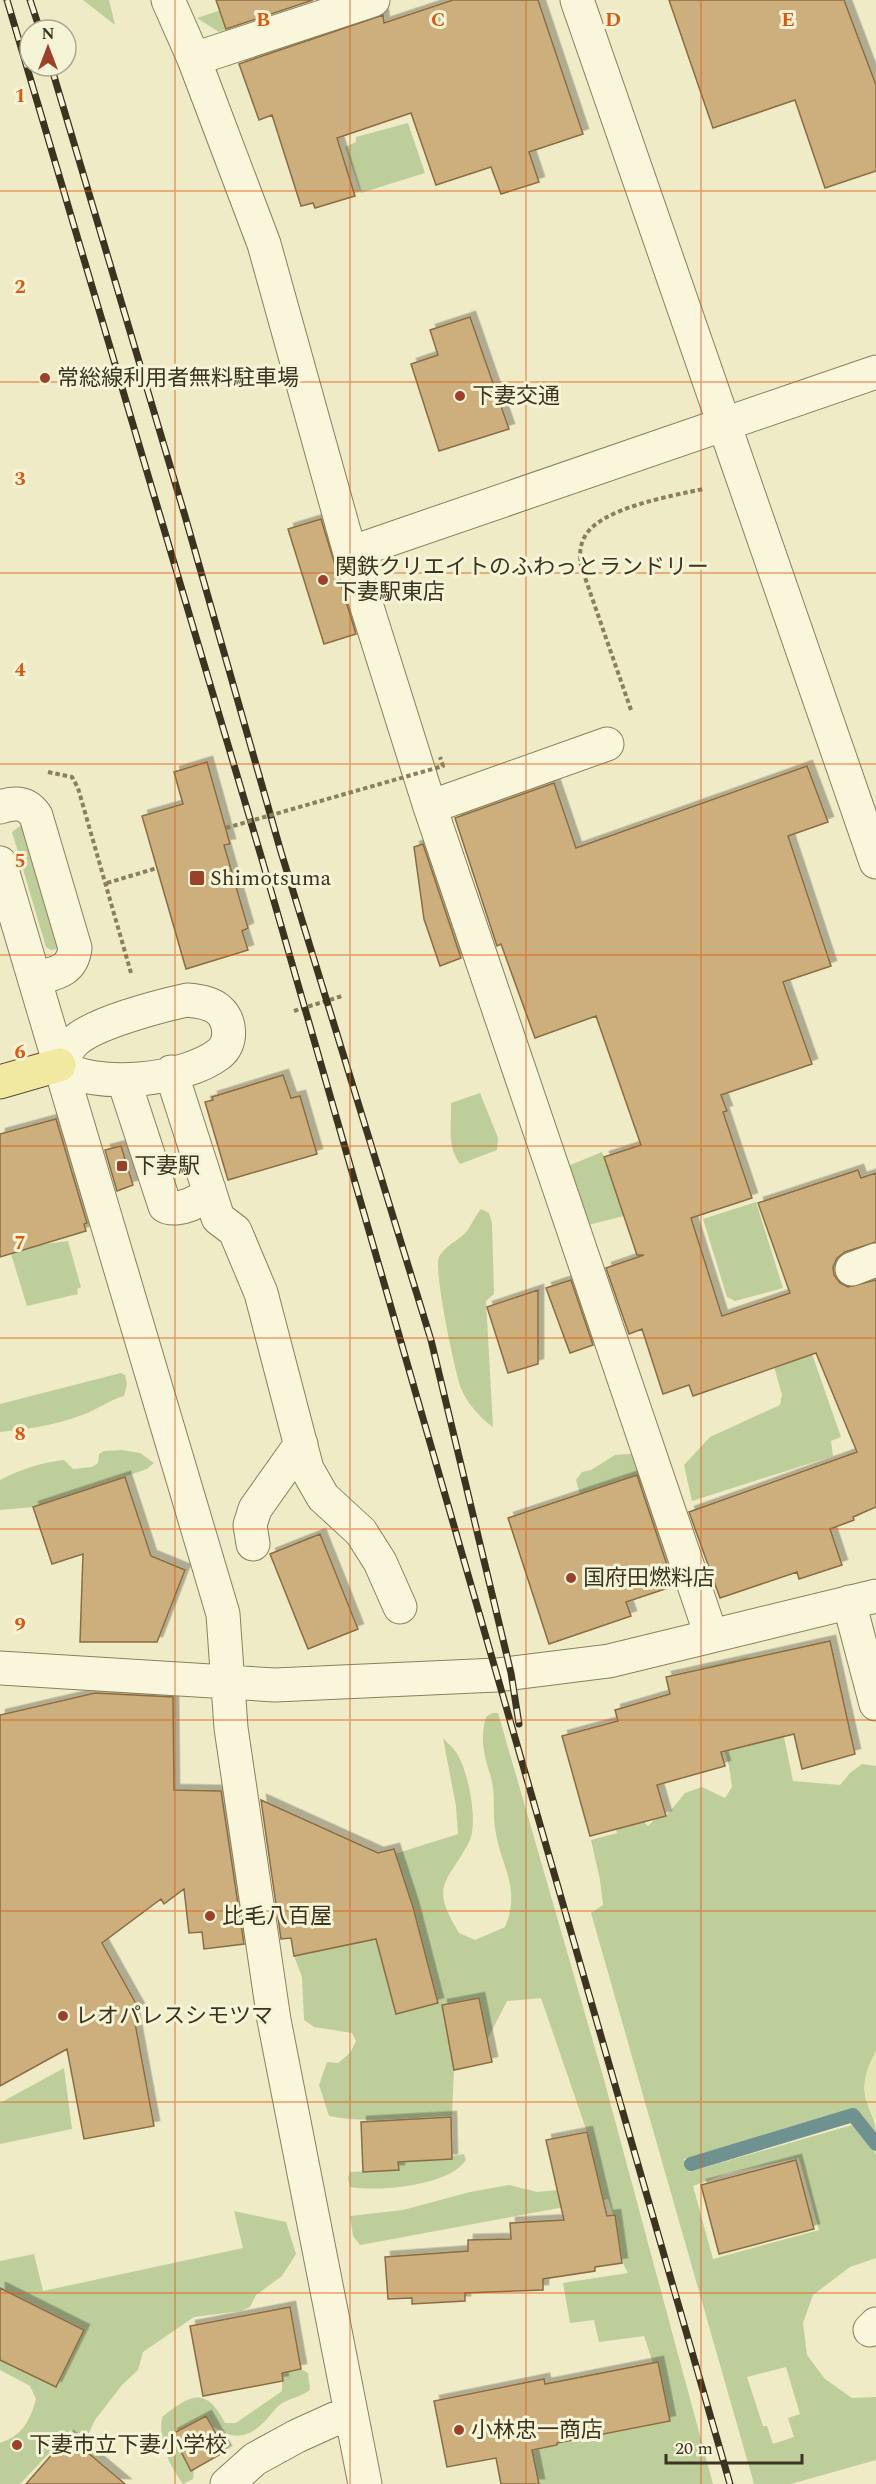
<svg xmlns="http://www.w3.org/2000/svg" width="876" height="2484" viewBox="0 0 876 2484" font-family="Spectral,'Noto Sans JP',serif">
<style>
.farmland{fill:#e3e5b5}
.green{fill:#bdce9b;fill-rule:evenodd}
.lines{fill:none;stroke-linecap:round;stroke-linejoin:round}
.stream{stroke:#6f9290;stroke-width:14}
.building{fill:#cdaf7d;stroke:#8b6d42;stroke-width:1.5;filter:url(#shadow)}
.minor-casing{stroke:#8b7f5c;stroke-width:35}
.major-casing{stroke:#594c30;stroke-width:35}
.path{stroke:#8b7f5c;stroke-width:4;stroke-dasharray:4.5 3;stroke-linecap:butt}
.minor{stroke:#f9f6db;stroke-width:33}
.major{stroke:#f2e9a0;stroke-width:33}
.rail-casing{stroke:#3c3320;stroke-width:7}
.rail{stroke:#f6f4d7;stroke-width:4.5;stroke-dasharray:14;stroke-linecap:butt}
.path-bridge{stroke:#8b7f5c;stroke-width:4;stroke-dasharray:4.5 3;stroke-linecap:butt}
.grid{fill:none;stroke:#df570d;stroke-width:1.5;stroke-opacity:0.55}
.poi-dot{fill:#9b412b;stroke:#f6f4d7;stroke-width:2}
.labels{text-anchor:middle;dominant-baseline:central;stroke-width:6;stroke-linejoin:round;paint-order:stroke}
.poi-label{font-size:22px;fill:#3c3320;stroke:#f6f4d7;text-anchor:start}
.grid-label{font-size:20px;text-anchor:middle;font-weight:bold;fill:#df570d;stroke:#f6f4d7;stroke-width:6;stroke-linejoin:round;paint-order:stroke}
</style>
<defs>
<filter id="shadow"><feDropShadow dx="5.5" dy="-5.5" stdDeviation="0" flood-color="#0004"/></filter>
</defs>
<rect width="100%" height="100%" fill="#efebc7"/>
<!-- farmland -->
<path class="farmland" d="M876,2051V2122L867,2104L864,2085L865,2070Z"/>
<!-- green -->
<path class="green" d="M83,0H109L115,25Z
M251,0H312L219,32L197,18Z
M408,123L425,173L361,193L345,147L356,142V137Z
M20,826L25,828L59,944L57,949L51,950L46,947L12,832Z
M480,1093L498,1138L497,1150L460,1164C446,1145 452,1125 451,1103Z
M602,1152L624,1216L588,1225L568,1166Z
M756,1202L783,1288L735,1301L727,1297L703,1219Z
M481,1209L489,1213L492,1223L494,1294L486,1301L493,1427C481,1419 466,1402 461,1388C455,1371 433,1269 439,1257C446,1244 463,1239 469,1228C473,1221 476,1215 481,1209Z
M68,1241L81,1287L77,1289L78,1294L27,1306L11,1254L38,1245Z
M812,1354L841,1437L831,1441L833,1456L692,1501L684,1465L710,1437L780,1405L782,1395L774,1367Z
M121,1373L125,1375L127,1384L124,1396C109,1400 97,1410 82,1415C56,1425 28,1429 0,1432V1404Z
M122,1450L140,1453L154,1463L147,1469L34,1507L0,1510V1480C21,1469 40,1463 64,1460L73,1469L92,1467L98,1463L99,1454L104,1451Z
M641,1453L648,1483L601,1499L584,1508L576,1480L582,1472L591,1470L615,1455Z
M748,1657L767,1737L770,1740L784,1737L793,1781L840,1785L850,1773L862,1764L876,1766V2051C866,2069 860,2086 868,2106C872,2117 876,2122 876,2134L855,2109L684,2159L689,2172L852,2125L876,2154V2258L850,2267L813,2295L803,2323L807,2355L825,2379L852,2398L876,2397V2460L791,2484H754L591,1913L603,1905L600,1880L591,1840L617,1833L614,1822L644,1813L645,1823L648,1826L654,1820L666,1816L685,1793L702,1787L725,1798L732,1787L729,1766L701,1668ZM799,2158L819,2230L713,2259L693,2186L728,2173ZM786,2367L800,2414L788,2418L794,2437L773,2444L767,2426H763L747,2377Z
M492,1713H498L603,2076L713,2484H539L530,2451L557,2445L556,2441L670,2421L658,2362L653,2363L644,2336L599,2342L594,2320L570,2323L563,2283L628,2273C615,2251 618,2222 608,2199L360,2245L353,2236L350,2216L403,2210L470,2192L509,2185L537,2192L567,2189L597,2173L587,2132L541,1998L507,2001L487,2040L479,1999L442,2005L454,2070L452,2116C413,2117 366,2124 329,2116L319,2085L327,2062L338,2063L350,2053L356,2041L352,2033L314,2027L304,2020L302,1977L294,1956L380,1938L381,1959L396,2014L438,2003L413,1907L395,1854L458,1834L456,1806L443,1738C447,1743 453,1747 456,1752C468,1769 479,1823 469,1842C447,1884 429,1884 459,1933L475,1940L505,1927C522,1887 500,1866 495,1828C493,1813 495,1796 492,1781C485,1758 479,1741 486,1717Z
M64,2068L72,2129L0,2144V2103Z
M464,2154L466,2160C449,2186 379,2192 350,2187L348,2178L350,2172L399,2170L398,2162L452,2159V2156Z
M234,2211L286,2222L296,2254L282,2276L256,2295L250,2307L241,2311L194,2317L143,2352L138,2370L122,2385L95,2420L86,2439L71,2430L20,2484H0V2443C22,2436 30,2421 36,2399L30,2386L0,2370V2261L34,2254L43,2291L243,2248Z
M301,2369L308,2373L310,2390C301,2397 290,2398 281,2404C273,2410 269,2418 262,2424C239,2446 222,2433 201,2418L184,2427L183,2455L194,2469L193,2479L183,2484C168,2463 158,2442 162,2417C191,2394 206,2386 225,2423H236L282,2391V2373Z"/>
<g class="lines">
<!-- stream -->
<path class="stream" d="M691,2164L853,2115L876,2144"/>
</g>
<!-- building -->
<path class="building" d="M216,0H313L226,29Z
M453,0H538L583,134L529,152L539,182L501,194L491,167L436,185L411,113L337,138L355,196L315,208L313,203L301,206L272,115L259,120L239,64L383,15L384,23Z
M669,0H844L876,85V171L825,188L795,100L713,128Z
M470,317L509,429L439,451L411,364L438,355L430,330Z
M321,519L356,634L324,644L288,529Z
M207,762L230,844L224,845L248,928L242,931L248,950L186,969L142,816L183,804L174,772Z
M807,766L828,822L788,836L831,966L783,982L812,1064L721,1095L727,1111L723,1112L752,1198L691,1218L722,1316L790,1293L758,1203L858,1170L861,1178L876,1173V1242L845,1252L837,1258L833,1267L834,1275L840,1283L848,1287L876,1280V1507L853,1517L854,1520L830,1529L842,1565L799,1579L797,1572L720,1598L689,1512L857,1452L816,1353L693,1396L689,1385L663,1394L642,1329L629,1334L606,1268L644,1255H637L604,1157L641,1145L596,1016L535,1038L501,944L497,946L455,818L554,783L576,848Z
M423,844L461,958L440,966L424,919L414,847Z
M283,1075L291,1098L300,1096L317,1154L228,1180L205,1102L213,1100L212,1097Z
M56,1119L87,1223L84,1224L86,1231L0,1257V1134Z
M121,1146L133,1185L117,1191L105,1150Z
M571,1280L593,1345L570,1353L546,1288Z
M538,1290V1364L508,1373L487,1307Z
M637,1475L674,1586L626,1602L631,1616L549,1644L508,1518Z
M125,1477L151,1556L185,1570L157,1642H80L83,1554L52,1564L33,1507Z
M320,1534L358,1629L308,1649L270,1554Z
M830,1641L855,1754L802,1769L794,1734L721,1752L725,1766L657,1785L666,1816L590,1836L562,1736L618,1721L615,1710L670,1694L666,1677Z
M95,1693L173,1697L174,1790L221,1791L244,1944L204,1949L202,1932L189,1933L184,1889L164,1904L161,1899L102,1943L139,2009L133,2012L154,2126L84,2139L67,2049L0,2086V1715Z
M261,1800L378,1853L394,1849L413,1907L438,2003L396,2014L376,1939L294,1956L291,1938L281,1939Z
M479,1998L492,2062L454,2070L442,2005Z
M451,2117L452,2159L398,2162L399,2170L363,2172L361,2122Z
M587,2132L607,2216L615,2215L622,2263L595,2267V2271L543,2279V2290L465,2293V2301L412,2304V2298L388,2299L385,2257L468,2251V2240L511,2239L510,2223L564,2220L546,2140Z
M796,2160L814,2229L719,2254L701,2185Z
M0,2288L84,2330L56,2387L0,2360Z
M290,2307L301,2369L282,2373L283,2381L203,2396L190,2326Z
M658,2362L670,2421L557,2443V2445L532,2450L539,2484H501L496,2458L447,2467L434,2401L544,2379L545,2384Z
M206,2416L226,2451L191,2471L172,2434Z
M68,2436L125,2484H26Z"/>
<g class="lines">
<!-- minor casing -->
<g class="minor-casing">
<path id="minor" d="M168,0L194,59L264,244L350,553
M577,0L876,862
M194,59L373,0
M0,807C15,802 27,802 36,816L75,948C72,972 55,973 35,979
M430,807L607,744
M0,863L223,1614L231,1728L274,2020L365,2484
M187,1000C198,1001 209,1002 218,1009C231,1020 233,1043 219,1054C185,1080 95,1091 59,1065C64,1057 68,1048 74,1042C93,1023 160,1006 187,1000Z
M171,1072L218,1218L235,1231L261,1293L307,1469L323,1497L361,1532L380,1562L400,1607
M124,1081L165,1206C176,1213 206,1201 209,1189
M852,1269L876,1260
M253,1544L250,1525L255,1509L301,1444
M849,1602L876,1704
M711,1635L430,807L350,553L876,372
M0,1668L275,1685L497,1675L609,1661L876,1596
M870,2330L876,2324
M227,2484L255,2459L297,2436L350,2412"/>
</g>
<!-- major casing -->
<g class="major-casing">
<path id="major" d="M0,1082L59,1065"/>
</g>
<!-- path -->
<path class="path" d="M631,710L581,566C580,556 579,548 584,538C598,508 672,496 703,489
M48,772L72,777L78,788L131,973
M107,883L157,868
M294,1011L342,996"/>
<!-- minor -->
<use href="#minor" class="minor"/>
<!-- major -->
<use href="#major" class="major"/>
<!-- rail casing -->
<g class="rail-casing">
<path id="rail" d="M7,0L261,856L730,2484
M30,0L40,30
M51,66L185,516L281,852L431,1340L511,1673L519,1724"/>
</g>
<!-- rail -->
<use href="#rail" class="rail"/>
<!-- path-bridge -->
<path class="path-bridge" d="M226,828L443,766L440,757"/>
</g>
<!-- grid -->
<path class="grid" d="M175,0V2484M350,0V2484M526,0V2484M701,0V2484M0,191H876M0,382H876M0,573H876M0,764H876M0,955H876M0,1146H876M0,1338H876M0,1529H876M0,1720H876M0,1911H876M0,2102H876M0,2293H876"/>
<!-- markers -->
<g class="poi-dot">
<circle cx="45" cy="378" r="6"/>
<circle cx="460" cy="396" r="6"/>
<circle cx="323" cy="580" r="6"/>
<rect x="189" y="870" width="16" height="16" rx="3"/>
<rect x="116" y="1160" width="12" height="12" rx="3"/>
<circle cx="571" cy="1578" r="6"/>
<circle cx="210" cy="1916" r="6"/>
<circle cx="63" cy="2016" r="6"/>
<circle cx="459" cy="2430" r="6"/>
<circle cx="17" cy="2445" r="6"/>
</g>
<g class="labels">
<!-- poi labels -->
<g class="poi-label">
<text x="57" y="378">常総線利用者無料駐車場</text>
<text x="472" y="396">下妻交通</text>
<text x="335" y="567">関鉄クリエイトのふわっとランドリー<tspan x="335" dy="25">下妻駅東店</tspan></text>
<text x="210" y="878">Shimotsuma</text>
<text x="134" y="1166">下妻駅</text>
<text x="583" y="1578">国府田燃料店</text>
<text x="222" y="1916">比毛八百屋</text>
<text x="75" y="2016">レオパレスシモツマ</text>
<text x="471" y="2430">小林忠一商店</text>
<text x="29" y="2445">下妻市立下妻小学校</text>
</g>
</g>
<g class="grid-label">
<text x="263" y="26">B</text>
<text x="438" y="26">C</text>
<text x="613" y="26">D</text>
<text x="788" y="26">E</text>
<text x="20" y="102">1</text>
<text x="20" y="293">2</text>
<text x="20" y="485">3</text>
<text x="20" y="676">4</text>
<text x="20" y="867">5</text>
<text x="20" y="1058">6</text>
<text x="20" y="1249">7</text>
<text x="20" y="1440">8</text>
<text x="20" y="1631">9</text>
</g>
<!-- north arrow -->
<g transform="translate(48 48)"><circle r="28" fill="#f6f4d7" stroke="#aca78e" stroke-width="1.5"/>
<path d="M0-4.5L10 22L0 15L-10 22Z" fill="#9b412b"/>
<text y="-9" font-size="16" font-weight="bold" text-anchor="middle" fill="#3c3320">N</text>
</g>
<!-- scale -->
<path d="M666 2454v9h136v-9" fill="none" stroke="#3c3320" stroke-width="3"/>
<text x="675" y="2454" font-size="18" fill="#3c3320" stroke="#f6f4d7" stroke-width="4.5" paint-order="stroke">20 m</text>
</svg>
